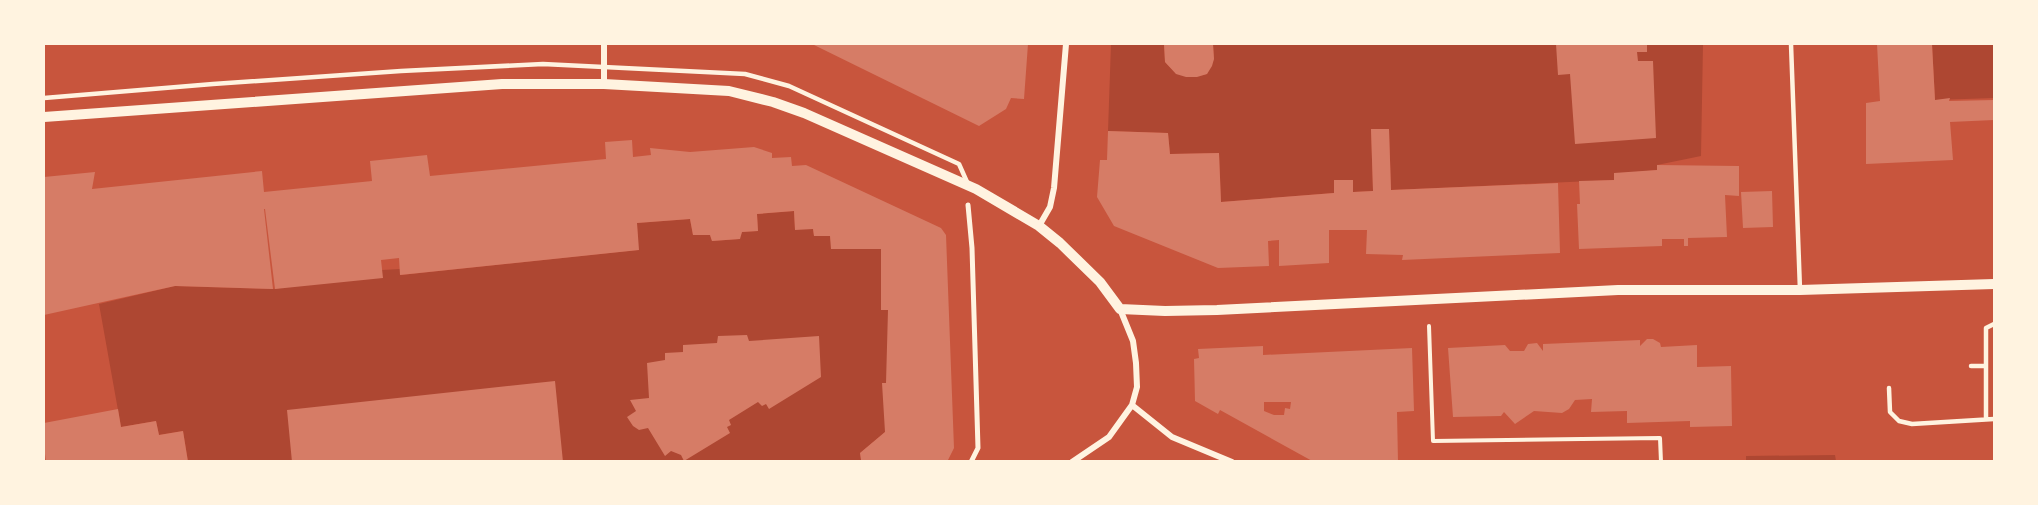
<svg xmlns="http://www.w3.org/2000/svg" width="2038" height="505" viewBox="0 0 2038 505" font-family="Lora,serif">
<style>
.green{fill:#ae4732}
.building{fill:#d67c66;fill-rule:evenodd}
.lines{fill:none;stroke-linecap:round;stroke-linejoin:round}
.path{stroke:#fff3e0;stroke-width:4}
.service{stroke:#fff3e0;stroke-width:4.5}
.pedestrian{stroke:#fff3e0;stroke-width:5}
.minor{stroke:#fff3e0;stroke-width:6}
.tertiary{stroke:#fff3e0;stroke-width:10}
</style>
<rect width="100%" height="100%" fill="#c8553d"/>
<!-- green -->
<path class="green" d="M1111,44H1164L1165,62C1177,77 1190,79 1207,74L1214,59L1213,44H1703L1701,156L1657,165V170L1614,174V180L1391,190L1389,129H1371L1373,191L1353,192V180H1335L1334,193L1221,202L1219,153L1170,154L1168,133L1108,131Z
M1932,44H1994V98L1935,100Z
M794,211L795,229H813L814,236H830L832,249H881V310H888L890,383L885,432L860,453L861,460L858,462L188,461L183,431L159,435L156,421L121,427L99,304L175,286L275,289L382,270L400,269L401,275L638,250L637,223L690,219L693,235H710L712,241L739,239L742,232L758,231L757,214Z
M1835,455L1836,461H1746V456Z"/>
<!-- building -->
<path class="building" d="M812,44H1028L1024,99L1011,98L1006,109L979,126Z
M1164,44H1213L1214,59L1212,66L1207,74L1197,77H1186L1176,74L1165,62Z
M1556,44H1647V52H1637L1638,61H1653L1656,138L1575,144L1570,74L1558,75Z
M1877,44H1932L1935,100L1950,98L1949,101L1994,100V120L1950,122L1953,160L1866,164V103L1880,101Z
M1371,129H1389L1391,190L1558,183L1560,253L1402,260L1403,255L1366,254L1367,230H1329V263L1279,266V240L1268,241L1269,266L1218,268L1114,226L1097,197L1100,160H1107L1108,131L1168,133L1170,154L1219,153L1221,202L1334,193V180H1353V192L1373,191Z
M632,140L633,157L651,155L650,148L690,152L754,147L772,153V158L791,157L792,166L806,165L941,228L946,235L954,448L947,462H858L861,460L860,453L885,432L882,383H886L888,310H881V249H831L830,236H814L813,229L795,230L794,211L757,214L758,231L742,232L740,239L712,241L710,235H693L690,219L637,223L639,250L400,275L399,258L381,260L383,278L275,289L265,209H264L273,289L175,286L44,315V177L95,172L92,189L262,171L264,192L372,181L370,161L427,155L430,176L606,159L605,142Z
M1657,165L1739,166V196L1725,195L1727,237L1688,238V246H1684V239H1662V246L1579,249L1577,204H1580L1579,181L1614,180V173L1657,170Z
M1772,191L1773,227L1743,228L1741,192Z
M747,335L749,341L819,336L821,377L769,409L766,404L762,406L758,402L729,420L731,425L727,427L730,433L684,461L681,455L671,451L665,456L648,428L639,430L633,426L627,417L636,411L630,400L649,398L647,363L665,360V353L683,352V345L717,343L718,336Z
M1647,339H1653L1660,343L1661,347L1697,345V367L1731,366L1732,426L1690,427V421L1627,423V411L1591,412L1592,399L1575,400L1569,409L1562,413L1534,411L1515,424L1504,412L1501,416L1453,417L1448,348L1505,345L1510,351H1524L1528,344L1537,343L1543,351V344L1640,340V346Z
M1263,346V355L1412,348L1414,411L1397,412L1398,462H1314L1220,410L1218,414L1195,401L1194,359L1199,358L1198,349ZM1264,402H1291L1290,409L1285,408L1284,415H1274L1264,411Z
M555,381L563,462H292L287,410Z
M118,409L121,427L156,421L159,435L183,431L188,462H46L44,446V423Z"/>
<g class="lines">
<!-- path -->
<path class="path" d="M1429,326L1433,441L1660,438L1661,462"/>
<!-- service -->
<path class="service" d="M1791,44L1800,290
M44,98L213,84L401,71L543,64L745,74L789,86L959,164L967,182
M1971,366H1986
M1889,388L1890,412L1899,421L1912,424L1994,419
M1986,419V328L1994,324"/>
<!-- pedestrian -->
<path class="pedestrian" d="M968,205L972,248L978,448L971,462"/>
<!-- minor -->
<path class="minor" d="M604,84V44
M1039,226L1050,207L1054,188L1066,44
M1132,405L1172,437L1232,462
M1072,462L1109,437L1132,405L1137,387L1136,363L1133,341L1120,309"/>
<!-- tertiary -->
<path class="tertiary" d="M44,117L502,84H604L729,91L773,102L804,113L976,189L1039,226L1060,243L1100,282L1120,309L1165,311L1217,310L1618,290H1800L1994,284"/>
</g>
<!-- border -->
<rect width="2038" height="505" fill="none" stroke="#fff3e0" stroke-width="90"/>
</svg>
